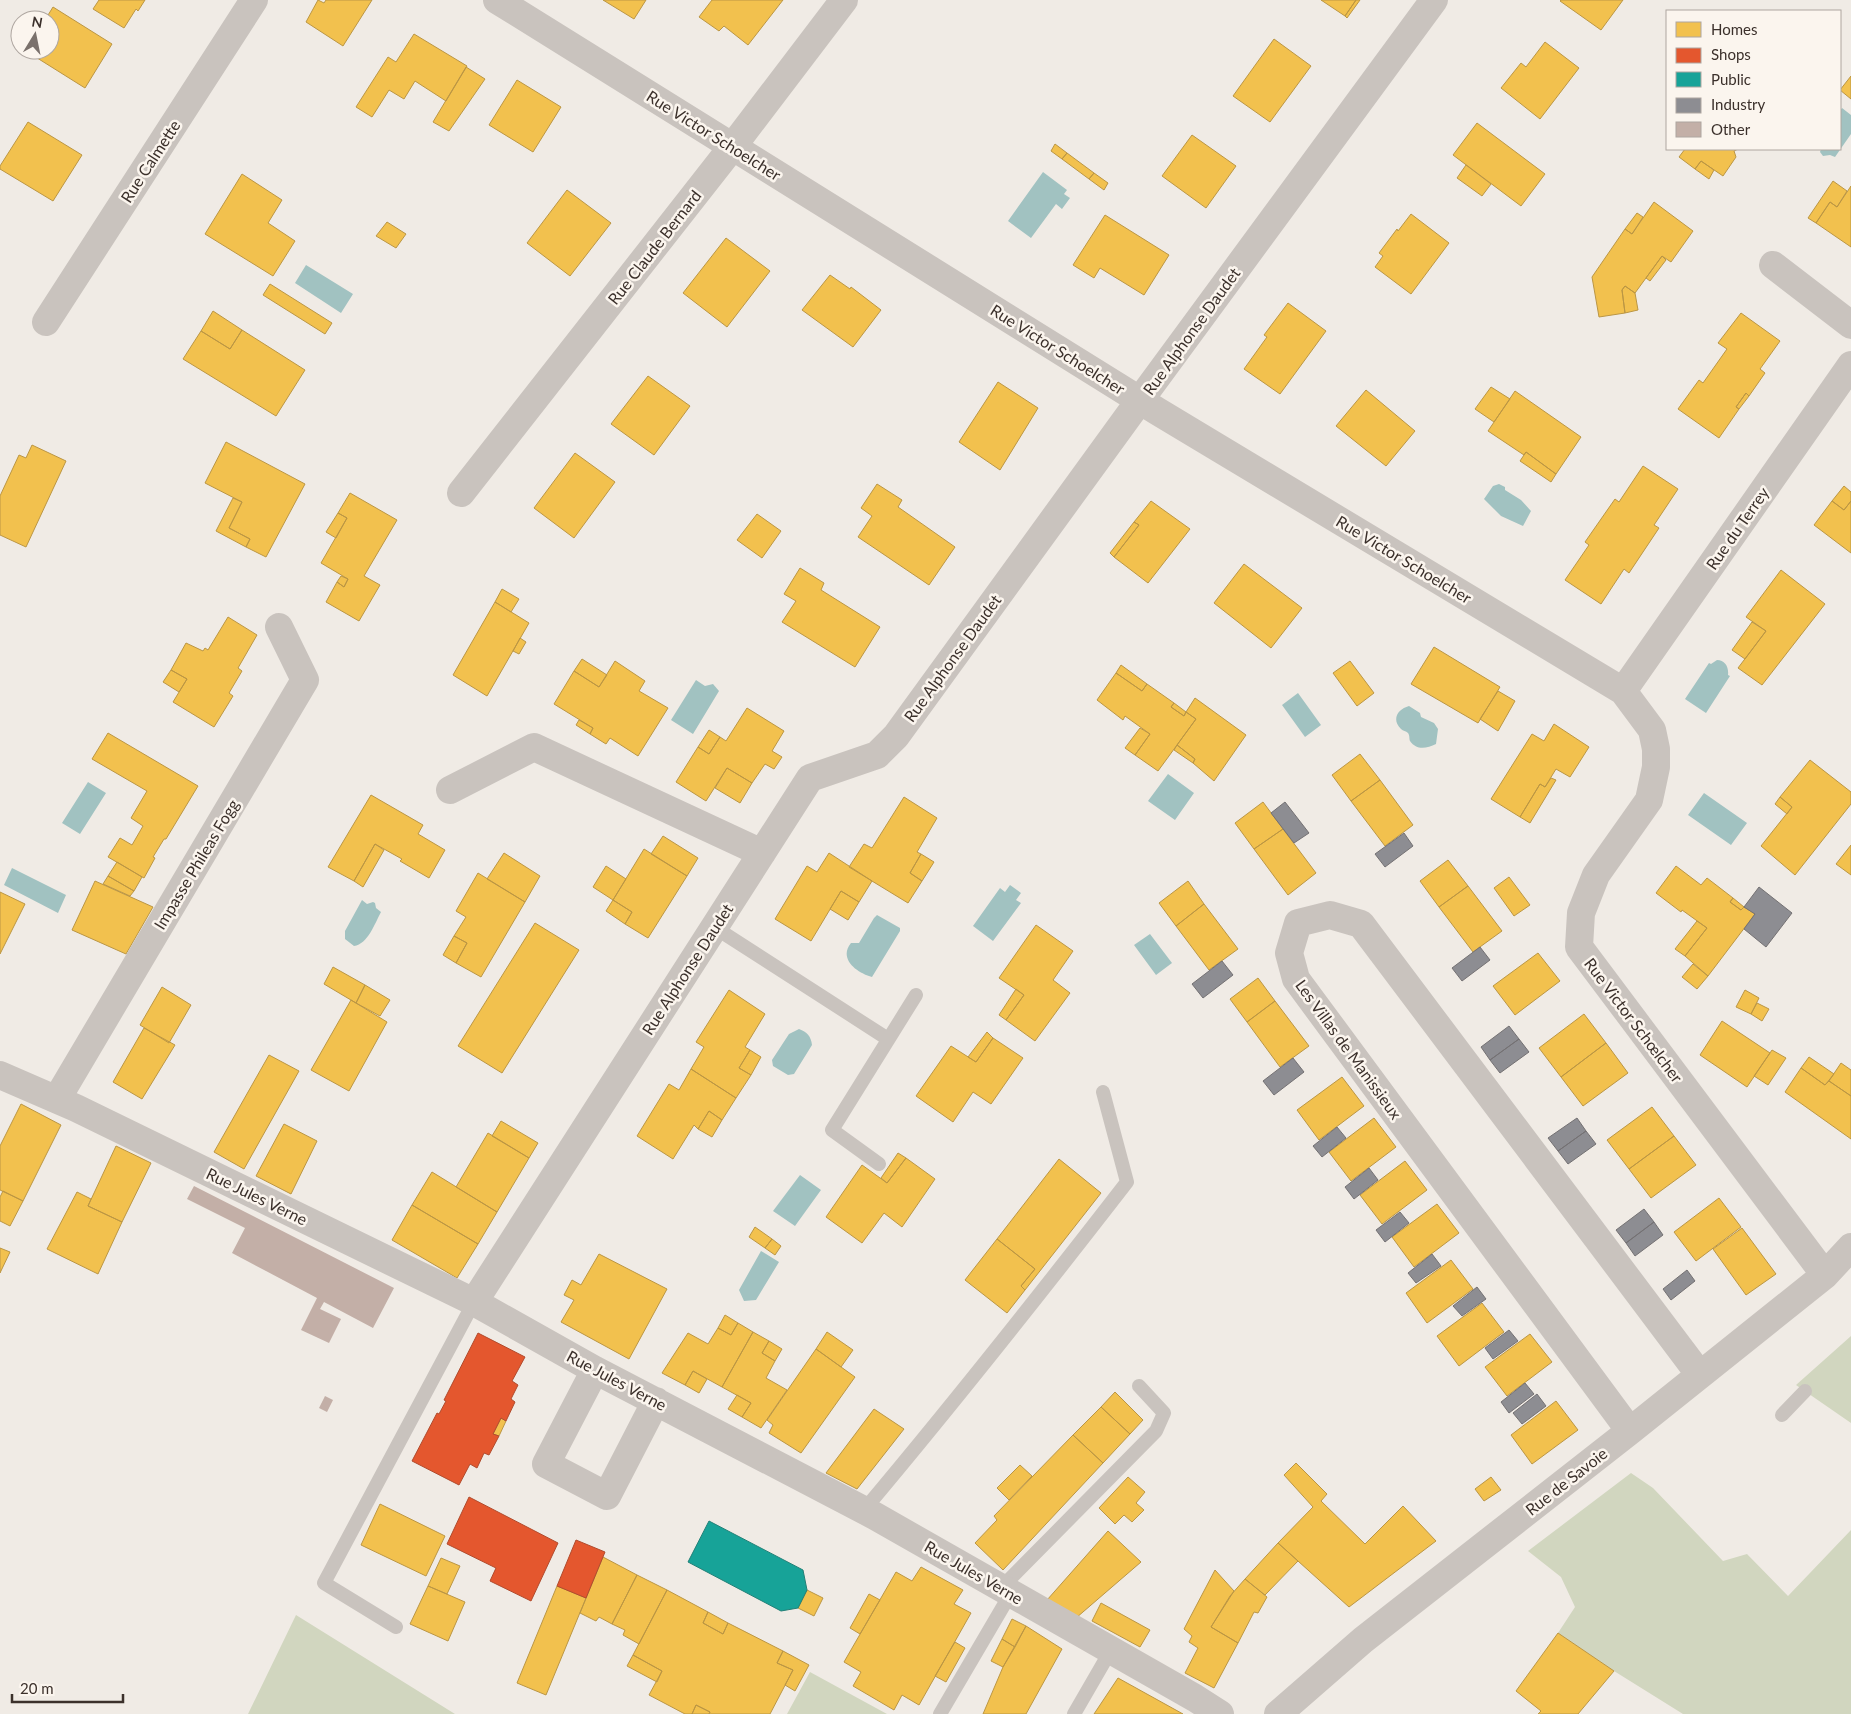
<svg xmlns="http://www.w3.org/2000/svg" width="1851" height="1714" viewBox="0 0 1851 1714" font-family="Lato,sans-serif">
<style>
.green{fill:#d1d6bf}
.water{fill:#a1c2c1}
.homes{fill:#f2c14e;stroke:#bb9644}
.shops{fill:#e4572e;stroke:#b14b2d}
.public{fill:#17a398;stroke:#228077}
.industry{fill:#8d8d92;stroke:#747173}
.building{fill:#c3afa7}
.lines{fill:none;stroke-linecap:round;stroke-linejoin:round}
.lane{stroke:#c9c3be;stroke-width:14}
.street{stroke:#c9c3be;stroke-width:28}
.labels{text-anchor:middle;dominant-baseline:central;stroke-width:5;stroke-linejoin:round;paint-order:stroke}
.street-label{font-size:16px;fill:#3b302b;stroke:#fbf5ee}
</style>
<rect width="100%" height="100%" fill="#f0ebe5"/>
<!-- green -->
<path class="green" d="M1851,1336V1423L1796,1385Z
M1631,1473L1653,1488L1723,1561L1747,1554L1788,1596L1851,1530V1714H1683L1614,1671L1558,1633L1575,1607L1561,1577L1528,1551Z
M296,1615L455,1714H248Z
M810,1672L887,1714H787Z"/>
<!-- water -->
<path class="water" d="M1842,108L1851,115V134L1835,157L1830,155L1823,156L1820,152L1821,149H1840V111Z
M1043,172L1067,190L1064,194L1070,198L1062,209L1056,204L1031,238L1008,221Z
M306,265L353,294L341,313L295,283Z
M1499,484L1505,487V490L1521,500L1531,511L1523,526L1501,516L1484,499L1493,486Z
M1717,660C1725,660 1729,667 1728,675L1730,676L1706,713L1685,699L1709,663L1711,664Z
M696,680L705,686L713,684L719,691L693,734L671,720Z
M1298,693L1321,725L1305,737L1282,705Z
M1409,706L1420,713L1421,717L1434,723L1438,729L1436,744C1427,748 1417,751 1410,741C1409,739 1410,736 1408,733C1406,731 1403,731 1401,729C1391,719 1398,709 1409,706Z
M1168,774L1194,793L1175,820L1148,801Z
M88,782L106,793L80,834L62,823Z
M1704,793L1747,823L1731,845L1688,815Z
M12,868L66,895L58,913L4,885Z
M1010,885L1021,893L1016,900L1021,903L993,941L973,926L1000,888L1005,892Z
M362,900L367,904L373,902L375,903L376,908L381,912C375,923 368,944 354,946L345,939V931Z
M877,915L900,928V931L872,977C857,973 838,959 851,943H859L874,918Z
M1150,934L1172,963L1156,975L1134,945Z
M799,1029C807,1032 811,1036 812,1045L794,1074L788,1075L773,1066L772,1060L789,1034Z
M800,1175L821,1190L795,1226L773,1211Z
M761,1251L779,1262L756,1300L744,1301L739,1290Z"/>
<!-- homes -->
<path class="homes" d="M99,0H145L138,11L136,9L124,28L93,9Z
M318,0L324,3L326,0H372L343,46L306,22Z
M603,0H646L634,19Z
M712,0H783L748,45L724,26L719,31L699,17Z
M1321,0H1356L1345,16Z
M1356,0H1360L1347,18L1345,16Z
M1561,0H1623L1601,30L1560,1Z
M53,7L112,44L85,88L26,51L50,50V20H45Z
M414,34L467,66L446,101L415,81L404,99L389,90L372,117L356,107L388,57L396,62Z
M1274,39L1311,66L1270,122L1233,96Z
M1545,42L1579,68L1540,119L1501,88L1521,63L1526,67Z
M466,67L485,79L449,131L433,122Z
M1851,76V99L1840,90Z
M517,80L561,107L533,152L489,125Z
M28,122L82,155L53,201L0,169V166Z
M1477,123L1545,174L1521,206L1453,155Z
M1192,135L1236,166L1206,208L1162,176Z
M1055,144L1067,153L1062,159L1051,151Z
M1685,149H1738L1734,151L1736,157L1723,176L1701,161L1695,169L1679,157Z
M1067,153L1094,173L1089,179L1062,159Z
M1701,161L1714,170L1709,179L1695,169Z
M1466,165L1491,184L1482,196L1457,178Z
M1094,173L1108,183L1104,190L1089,179Z
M242,174L282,200L268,223L295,241L273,276L205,234Z
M1833,181L1847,191L1837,207L1830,202L1816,223L1808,218Z
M1851,186V247L1816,223L1830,202L1837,207Z
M567,190L611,223L570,276L527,243Z
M1654,202L1693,231L1671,262L1662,256L1635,293L1625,286L1622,290L1625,313L1599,317L1592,277L1625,229L1632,234Z
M1637,213L1643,217L1632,234L1625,229Z
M1411,214L1449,243L1411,294L1375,267L1383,256L1379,253L1397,229L1398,231Z
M1105,215L1169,255L1144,295L1100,268L1094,278L1073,265Z
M387,222L406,234L396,248L376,236Z
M726,238L770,271L727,327L683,293Z
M1662,256L1666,260L1650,281L1646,278Z
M830,275L850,289L851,287L881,310L853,347L802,310Z
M270,284L332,323L325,334L263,295Z
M1625,286L1635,293L1638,310L1625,313L1622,290Z
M1288,303L1326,331L1280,394L1244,369L1267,337L1264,335Z
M213,311L242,330L230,349L201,331Z
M1741,313L1780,341L1760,369L1765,373L1749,396L1746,393L1736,407L1739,409L1719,438L1678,409L1699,380L1703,383L1727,349L1718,343Z
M242,330L305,370L276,416L183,359L201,331L230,349Z
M648,376L690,406L654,455L611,424Z
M998,382L1038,408L1000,470L959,442Z
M1491,387L1510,399L1494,422L1475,409Z
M1366,390L1415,431L1386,466L1336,426Z
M1515,391L1581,437L1556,474L1526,452L1524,455L1488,431Z
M1746,393L1749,396L1739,409L1736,407Z
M226,442L305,484L266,557L246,547L250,539L229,528L242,502L205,483Z
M32,445L66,461L26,547L0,535V496L19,455L26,458Z
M1526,452L1556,474L1551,482L1520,461Z
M575,453L615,482L574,538L534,508Z
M1643,466L1678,489L1654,525L1659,528L1629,573L1624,569L1601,604L1565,580L1589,545L1585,542L1615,499L1619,502Z
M877,484L902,500L898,507L955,547L929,585L858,537L872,516L861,508Z
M1844,486L1851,492V501L1844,510L1832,501Z
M350,493L397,520L364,576L380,585L359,621L326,602L337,582L344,587L348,579L321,563L347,518L338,513Z
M233,498L242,502L229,528L250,539L246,547L216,531Z
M1151,501L1190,529L1148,583L1114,557L1139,525L1134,522Z
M1832,501L1844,510L1851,501V553L1814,525Z
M338,513L347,518L336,538L326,532Z
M757,514L781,531L762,558L737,540Z
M1134,522L1139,525L1114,557L1110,553Z
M1244,564L1302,608L1271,648L1214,603Z
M800,568L824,583L821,590L880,627L855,667L782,622L796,601L784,594Z
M1781,570L1825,604L1762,685L1738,668L1766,631L1746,617Z
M341,576L348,579L344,587L337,582Z
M502,589L519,599L511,612L495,602Z
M495,602L529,623L487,696L453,675Z
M228,617L257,635L238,668L242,671L229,693L233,696L214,727L173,702L187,679L171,670L186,643L203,651L205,648L208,650Z
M1752,622L1766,631L1745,659L1732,650Z
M520,638L526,642L519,654L513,651Z
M1434,647L1500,687L1478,723L1411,684Z
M582,659L607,675L599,687L574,671Z
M615,661L645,681L639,691L668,708L638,756L610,738L606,744L590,734L593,728L554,704L574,671L599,687Z
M1350,661L1374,693L1357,706L1333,673Z
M1121,665L1147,684L1142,691L1116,673Z
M171,670L187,679L179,692L163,682Z
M1116,673L1142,691L1147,684L1174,703L1171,707L1184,716L1186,712L1196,719L1158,771L1135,755L1150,734L1125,716L1123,720L1097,700Z
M1498,691L1515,701L1498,731L1480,719Z
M1195,698L1246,735L1214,781L1193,763L1195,759L1177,745L1196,719L1186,712Z
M1174,703L1186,712L1184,716L1171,707Z
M747,708L784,731L772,751L782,757L774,769L765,764L752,783L727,768L706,801L676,782L698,747L709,754L720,737L726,741Z
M579,720L593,728L590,734L576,725Z
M1554,724L1589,747L1570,777L1556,769L1545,787L1540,784L1520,817L1491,799L1532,734L1544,741Z
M1140,728L1150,734L1135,755L1125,748Z
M709,730L720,737L709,754L698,747Z
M108,733L198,786L166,839H164L153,857L155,858L144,878L108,857L120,838L132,845L143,826L131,818L147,791L92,759Z
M1177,745L1195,759L1193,763L1174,750Z
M1360,754L1380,780L1351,801L1332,775Z
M1810,760L1851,792V804L1795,875L1761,846L1792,807L1780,797Z
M727,768L752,783L740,803L715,788Z
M1551,778L1556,780L1530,823L1520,817L1540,784L1545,787Z
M1380,780L1413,825L1385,846L1351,801Z
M371,795L423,825L418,834L445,850L429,878L400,861L402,859L375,844L354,881L328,867Z
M904,797L937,818L917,852L921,854L910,873L922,881L908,903L849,867L864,844L872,848Z
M1780,797L1792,807L1787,814L1775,804Z
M1263,802L1283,829L1254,849L1235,823Z
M1283,829L1316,873L1288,895L1254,849Z
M663,836L698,858L687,876L651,854Z
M375,844L384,850L363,887L354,881Z
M1851,845V875L1836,864Z
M644,849L687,876L648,938L625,924L632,912L613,900Z
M504,853L540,876L525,902L487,879Z
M829,853L872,881L859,902L841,891L811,941L775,919L807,866L817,872Z
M921,854L934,862L922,881L910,873Z
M1448,860L1468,886L1439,907L1420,881Z
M117,862L142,877L134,891L108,876Z
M606,866L626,879L613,900L593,887Z
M1676,866L1701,885L1707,878L1733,898L1730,902L1741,910L1744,907L1755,914L1708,976L1685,956L1707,928L1682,910L1681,912L1656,893Z
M478,873L525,902L481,977L456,963L467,943L454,936L466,917L456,911Z
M108,876L134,891L130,896L103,884Z
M1509,877L1530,905L1514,916L1494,888Z
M95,881L153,907L126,954L72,930Z
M1188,881L1204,904L1176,926L1159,903Z
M1468,886L1502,931L1473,952L1439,907Z
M841,891L859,902L848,920L830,909Z
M0,892L25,904L0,954Z
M1733,898L1744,907L1741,910L1730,902Z
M613,900L632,912L625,924L606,911Z
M1204,904L1238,949L1209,970L1176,926Z
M1697,921L1707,928L1685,956L1675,949Z
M535,923L579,950L502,1073L458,1046Z
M1036,925L1073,951L1053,980L1070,993L1035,1041L1006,1020L1024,995L999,978Z
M454,936L467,943L456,963L443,955Z
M1538,953L1560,981L1515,1015L1493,986Z
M1693,964L1708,976L1697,989L1682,977Z
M333,967L365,985L356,1003L324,984Z
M1258,978L1275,1001L1247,1022L1230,999Z
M365,985L390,1000L380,1016L356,1003Z
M162,987L191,1005L169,1043L140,1025Z
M1016,989L1024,995L1006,1020L999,1015Z
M729,990L765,1014L745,1047L750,1050L739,1068L751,1075L736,1098L691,1069L704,1047L696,1042Z
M1745,990L1759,998L1751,1014L1736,1007Z
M351,1000L387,1022L349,1091L311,1070Z
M1275,1001L1309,1046L1280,1067L1247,1022Z
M1757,1003L1769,1009L1762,1021L1751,1014Z
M1584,1014L1606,1043L1561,1077L1539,1048Z
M1722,1021L1770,1053L1747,1087L1700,1055Z
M144,1028L175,1045L142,1099L113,1082Z
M987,1032L993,1038L976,1062L968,1057Z
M993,1038L1023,1058L991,1104L973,1092L953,1122L916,1096L951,1046L976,1062Z
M1606,1043L1628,1073L1583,1106L1561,1077Z
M750,1050L761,1057L751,1075L739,1068Z
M1772,1050L1786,1058L1768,1085L1754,1076Z
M269,1055L299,1071L244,1169L214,1152Z
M1809,1057L1834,1074L1825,1085L1801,1068Z
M1841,1063L1851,1070V1096L1829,1081Z
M1801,1068L1825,1085L1829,1081L1851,1096V1139L1785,1092Z
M691,1069L736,1098L722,1120L709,1111L698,1129L694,1125L673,1159L637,1136L669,1084L679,1090Z
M1342,1077L1364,1106L1319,1140L1297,1110Z
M21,1104L61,1125L23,1201L0,1190V1146Z
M1652,1107L1674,1136L1629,1169L1607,1140Z
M709,1111L722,1120L712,1137L698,1129Z
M1374,1118L1396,1147L1351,1181L1329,1152Z
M501,1121L538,1143L529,1158L492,1136Z
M284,1124L317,1141L291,1194L256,1176Z
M488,1133L529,1158L497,1212L456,1187Z
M1674,1136L1696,1165L1651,1198L1629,1169Z
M116,1146L151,1163L122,1222L88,1206Z
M898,1153L906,1158L887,1183L881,1178Z
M906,1158L935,1179L902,1227L884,1213L862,1243L826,1217L862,1165L887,1183Z
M1059,1159L1101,1193L1025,1290L1021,1286L1035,1269L997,1239Z
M1405,1161L1427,1190L1382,1224L1360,1195Z
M432,1172L497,1212L478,1244L412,1205Z
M3,1191L23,1201L10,1226L0,1221V1197Z
M77,1192L91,1199L88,1206L122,1222L98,1274L47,1249Z
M1719,1198L1741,1227L1696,1261L1674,1232Z
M1437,1204L1459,1233L1414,1267L1392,1237Z
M412,1205L478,1244L457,1278L392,1240Z
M755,1227L772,1239L765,1248L749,1237Z
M1742,1228L1776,1274L1746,1295L1713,1249Z
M772,1239L781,1246L775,1255L765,1248Z
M997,1239L1035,1269L1021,1286L1025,1290L1007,1313L965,1280Z
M0,1248L10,1252L0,1273Z
M599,1254L667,1289L629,1359L561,1322L574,1300L564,1295L572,1280L581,1285Z
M1451,1260L1473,1289L1427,1323L1406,1293Z
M1482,1303L1504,1332L1459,1366L1437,1336Z
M725,1315L738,1323L731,1335L718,1328Z
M738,1323L753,1332L722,1387L693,1371L685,1385L662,1373L688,1333L708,1344L718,1328L731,1335Z
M753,1332L769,1341L762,1353L775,1361L766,1378L787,1390L761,1428L742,1417L751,1403L722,1387Z
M827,1332L853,1350L841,1367L816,1349Z
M1530,1334L1552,1362L1507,1396L1485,1367Z
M769,1341L782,1349L775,1361L762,1353Z
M816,1349L855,1377L801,1453L769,1433L773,1425L767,1420Z
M693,1371L707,1379L699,1393L685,1385Z
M1115,1392L1143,1420L1130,1434L1101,1407Z
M737,1395L751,1403L742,1417L728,1409Z
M1556,1401L1578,1430L1532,1464L1511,1435Z
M1101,1407L1130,1434L1103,1463L1073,1435Z
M874,1409L904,1429L857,1489L826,1473Z
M501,1418L506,1421L499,1436L493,1434Z
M1073,1435L1103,1463L1003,1570L975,1543L997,1520L994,1516Z
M1296,1463L1327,1494L1321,1501L1365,1544L1403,1506L1436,1541L1349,1607L1278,1543L1313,1507L1284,1475Z
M1020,1465L1032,1476L1009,1500L997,1488Z
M1128,1477L1145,1492L1136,1503L1144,1510L1132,1522L1124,1515L1115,1524L1099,1508Z
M1491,1477L1501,1490L1484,1501L1475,1489Z
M380,1504L445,1536L426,1576L361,1545Z
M1108,1531L1141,1562L1076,1618L1047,1600Z
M1278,1543L1298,1561L1265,1595L1245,1579Z
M603,1557L637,1575L612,1624L599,1617L596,1621L580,1613Z
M441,1558L460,1566L447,1594L428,1586Z
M921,1567L963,1590L954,1604L971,1613L919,1705L902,1695L894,1710L853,1686L861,1672L844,1662L896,1572L912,1581Z
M1215,1570L1234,1591L1211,1627L1238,1643L1214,1688L1185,1673L1198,1648L1189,1642L1192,1636L1184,1629Z
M637,1575L667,1590L639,1644L623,1635L625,1630L612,1624Z
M1245,1579L1267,1597L1258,1613L1254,1612L1238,1643L1211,1627L1230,1596Z
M428,1586L465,1602L448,1641L410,1624Z
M557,1586L586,1598L546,1695L517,1683Z
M667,1590L708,1612L703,1623L723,1634L728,1623L783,1651L777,1663L793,1670L770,1714H709L710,1712L696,1705L692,1714H685L649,1695L662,1671L633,1655Z
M807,1590L823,1598L814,1616L798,1608Z
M869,1594L880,1600L860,1634L850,1628Z
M1101,1603L1150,1630L1140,1647L1092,1621Z
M708,1612L728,1623L723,1634L703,1623Z
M1012,1619L1026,1626L1015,1647L1002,1639Z
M1026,1626L1062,1649L1026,1714H983L1003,1667Z
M1558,1633L1614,1671L1578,1714H1538L1541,1711L1516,1691Z
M1002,1639L1015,1647L1003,1667L991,1661Z
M955,1642L965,1648L946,1682L935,1676Z
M783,1651L809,1665L795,1691L785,1685L793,1670L777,1663Z
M633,1655L662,1671L657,1682L627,1666Z
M1118,1678L1183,1714H1094Z
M696,1705L710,1712L709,1714H692Z"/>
<!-- shops -->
<path class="shops" d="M478,1333L525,1357L512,1381L518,1385L511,1399L515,1402L506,1421L501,1418L493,1434L499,1436L489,1455L484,1453L477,1468L470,1464L459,1485L412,1461L437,1413L439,1414L446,1401L444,1400Z
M469,1497L558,1543L531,1601L490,1581L496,1568L447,1544Z
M576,1540L605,1552L586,1598L557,1586Z"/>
<!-- public -->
<path class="public" d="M709,1521L803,1570L807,1590L798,1608L781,1611L688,1562Z"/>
<!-- industry -->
<path class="industry" d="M1285,802L1309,833L1294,843L1271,813Z
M1404,833L1413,846L1385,867L1375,854Z
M1759,887L1792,913L1766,947L1744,929L1755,914L1744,907Z
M1480,947L1490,960L1462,981L1452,968Z
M1222,961L1233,975L1203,998L1192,984Z
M1509,1026L1519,1039L1490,1060L1481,1047Z
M1519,1039L1529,1052L1500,1073L1490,1060Z
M1293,1058L1304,1072L1274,1095L1263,1081Z
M1577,1118L1586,1131L1558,1151L1548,1138Z
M1337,1127L1346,1138L1322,1157L1313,1146Z
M1586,1131L1596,1144L1568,1164L1558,1151Z
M1369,1168L1378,1180L1354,1199L1345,1187Z
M1644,1209L1654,1222L1626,1243L1616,1230Z
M1400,1212L1409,1223L1385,1242L1376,1230Z
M1654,1222L1663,1235L1635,1256L1626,1243Z
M1432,1254L1441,1266L1416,1283L1408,1273Z
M1687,1270L1695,1281L1671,1300L1663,1289Z
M1477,1287L1486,1299L1462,1316L1453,1306Z
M1509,1330L1518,1341L1493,1359L1485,1348Z
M1525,1383L1534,1394L1509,1413L1501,1402Z
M1537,1394L1546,1406L1522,1424L1513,1413Z"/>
<!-- building -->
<path class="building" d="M194,1186L394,1288L373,1328L324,1302L320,1309L341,1319L329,1343L301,1330L317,1298L232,1253L245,1228L187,1199Z
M325,1396L333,1400L327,1412L319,1408Z"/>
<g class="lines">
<!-- lane -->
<path class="lane" d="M714,927L888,1039
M879,1164L832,1130L916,995
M1782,1415L1805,1391
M864,1510C954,1403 1041,1293 1127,1182L1103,1092
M1001,1588L1156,1431L1164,1413L1139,1386
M396,1627L324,1583L474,1302
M940,1714L1011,1593
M1074,1714L1111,1650"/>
<!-- street -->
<path class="street" d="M497,0L1157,411L1623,691L1652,730L1656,749V767L1649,800L1596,875L1581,913L1579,947L1825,1275
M1773,265L1851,325
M46,322L254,0
M461,493L733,146L844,0
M1623,691L1851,365
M450,790L534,747L762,853
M0,1075L76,1108L474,1302L595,1370L875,1516L1195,1698L1220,1714
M57,1099L305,680L279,627
M474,1302L810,778L877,755L896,736L1140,400L1434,0
M595,1370L546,1464L607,1496L656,1401
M1630,1431L1296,979L1289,953L1298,923L1330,915L1361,924L1700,1375
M1278,1714L1363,1640L1630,1431L1825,1275L1851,1247"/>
</g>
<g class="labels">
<!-- street labels -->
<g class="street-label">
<text transform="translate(714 135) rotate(32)">Rue Victor Schoelcher</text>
<text transform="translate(150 161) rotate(-57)">Rue Calmette</text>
<text transform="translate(654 247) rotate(-52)">Rue Claude Bernard</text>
<text transform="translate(1191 331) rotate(-54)">Rue Alphonse Daudet</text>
<text transform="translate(1058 349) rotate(32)">Rue Victor Schoelcher</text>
<text transform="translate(1737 528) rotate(-55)">Rue du Terrey</text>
<text transform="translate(1404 559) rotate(31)">Rue Victor Schoelcher</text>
<text transform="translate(952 658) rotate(-54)">Rue Alphonse Daudet</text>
<text transform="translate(196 864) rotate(-59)">Impasse Phileas Fogg</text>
<text transform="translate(687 969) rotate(-57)">Rue Alphonse Daudet</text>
<text transform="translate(1634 1020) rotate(53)">Rue Victor Schœlcher</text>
<text transform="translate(1349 1049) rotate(54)">Les Villas de Manissieux</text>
<text transform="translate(257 1196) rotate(26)">Rue Jules Verne</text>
<text transform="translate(617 1380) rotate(28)">Rue Jules Verne</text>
<text transform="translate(1566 1481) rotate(-38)">Rue de Savoie</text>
<text transform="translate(974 1572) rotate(30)">Rue Jules Verne</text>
</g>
</g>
<!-- legend -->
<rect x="1666" y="10" width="175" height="140" fill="#fbf5ee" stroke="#aea6a0"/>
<rect x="1676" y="22" width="25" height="15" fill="#f2c14e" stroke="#aea6a0"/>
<text x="1711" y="35" font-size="15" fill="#3b302b">Homes</text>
<rect x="1676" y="48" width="25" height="15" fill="#e4572e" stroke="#aea6a0"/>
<text x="1711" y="60" font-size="15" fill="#3b302b">Shops</text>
<rect x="1676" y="72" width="25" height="15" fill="#17a398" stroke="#aea6a0"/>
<text x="1711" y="85" font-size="15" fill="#3b302b">Public</text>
<rect x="1676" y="98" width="25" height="15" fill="#8d8d92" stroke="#aea6a0"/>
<text x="1711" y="110" font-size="15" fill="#3b302b">Industry</text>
<rect x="1676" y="122" width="25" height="15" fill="#c3afa7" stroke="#aea6a0"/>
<text x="1711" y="135" font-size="15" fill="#3b302b">Other</text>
<!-- north arrow -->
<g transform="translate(35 35) rotate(10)"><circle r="24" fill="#fbf5ee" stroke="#aea6a0"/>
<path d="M0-4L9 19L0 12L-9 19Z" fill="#7a716c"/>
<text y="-8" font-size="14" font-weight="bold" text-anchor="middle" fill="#3b302b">N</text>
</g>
<!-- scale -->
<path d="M12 1694v8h111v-8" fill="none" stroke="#3b302b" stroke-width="2.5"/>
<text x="20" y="1694" font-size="15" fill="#3b302b" stroke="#fbf5ee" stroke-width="4" paint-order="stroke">20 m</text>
</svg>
